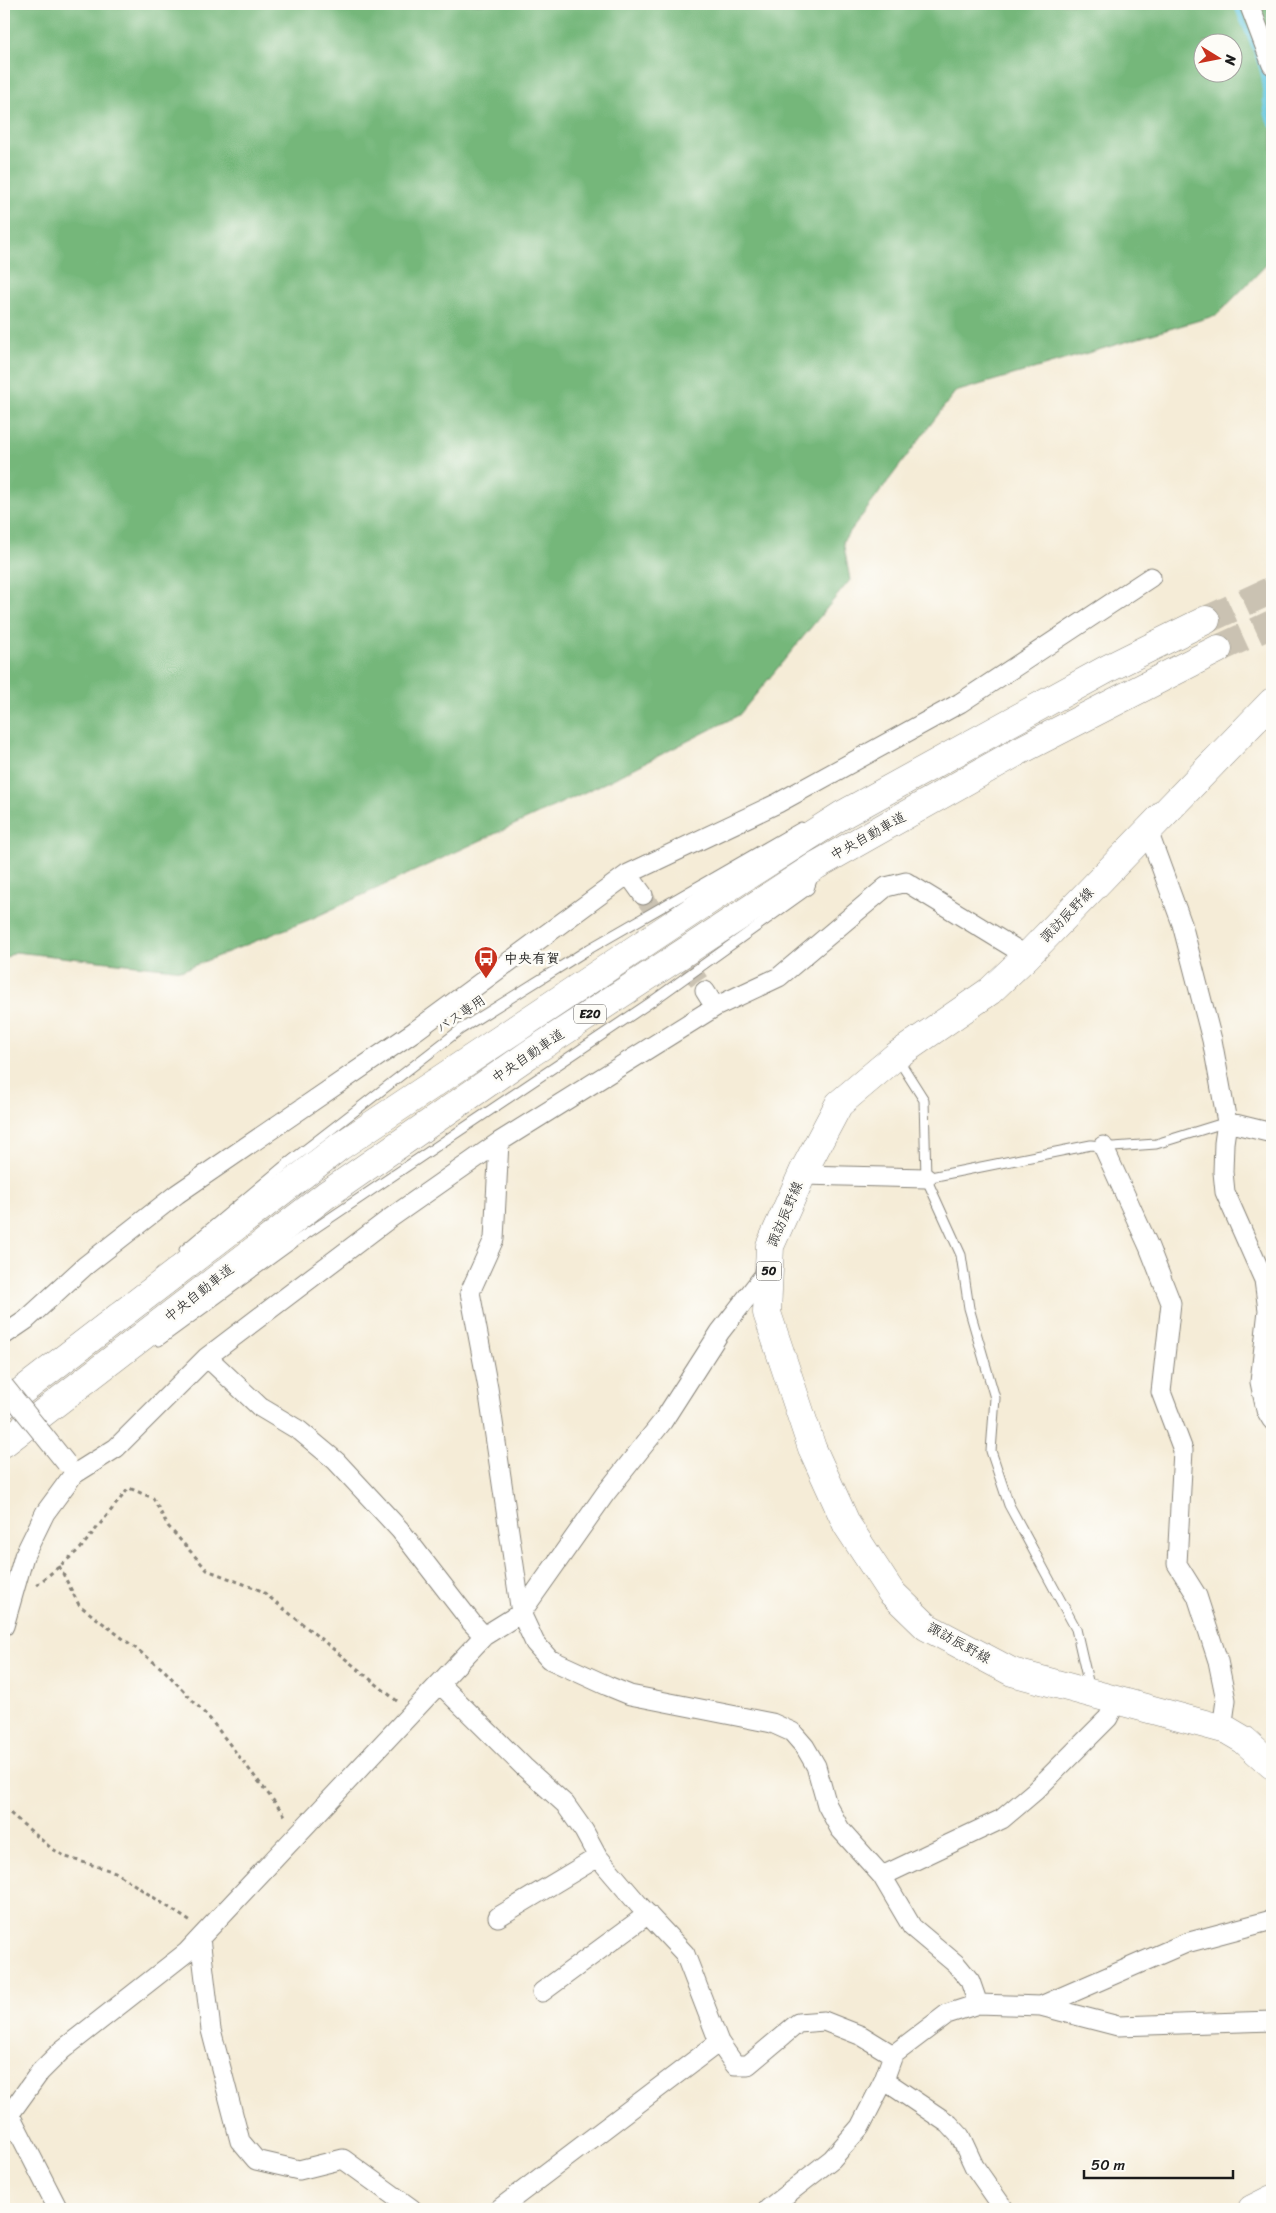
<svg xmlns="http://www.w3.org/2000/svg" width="1276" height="2213" viewBox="0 0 1276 2213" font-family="Sriracha,'Klee One',sans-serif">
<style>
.forest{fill:#74b77a;stroke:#486a4b;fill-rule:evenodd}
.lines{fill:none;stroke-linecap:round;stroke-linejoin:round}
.stream{stroke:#64c7e2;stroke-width:5.5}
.minor-tunnel{stroke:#cac2b2;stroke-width:19;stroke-dasharray:19 9;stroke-linecap:butt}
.motorway-tunnel{stroke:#cac2b2;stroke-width:28;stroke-dasharray:28 14;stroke-linecap:butt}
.service-casing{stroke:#88847a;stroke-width:11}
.minor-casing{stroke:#88847a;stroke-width:21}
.primary-casing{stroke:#88847a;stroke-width:29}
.motorway-casing{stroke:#88847a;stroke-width:29}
.path{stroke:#88847a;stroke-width:3;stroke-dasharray:4 4;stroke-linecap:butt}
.service{stroke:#fff;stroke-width:9}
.minor{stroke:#fff;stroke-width:19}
.primary{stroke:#fff;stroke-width:28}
.motorway{stroke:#fff;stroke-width:28}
.minor-bridge-casing{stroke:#88847a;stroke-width:21;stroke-linecap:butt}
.minor-bridge{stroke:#fff;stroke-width:19}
.labels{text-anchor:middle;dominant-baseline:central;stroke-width:5;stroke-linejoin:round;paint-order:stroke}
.shield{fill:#fdfcf7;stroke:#605f5e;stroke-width:1}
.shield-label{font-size:12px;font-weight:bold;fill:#1c1c1c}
.street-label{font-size:14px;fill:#1c1c1c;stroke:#fdfcf7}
.poi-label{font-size:14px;font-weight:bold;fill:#1c1c1c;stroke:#fdfcf7;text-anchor:start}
</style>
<rect width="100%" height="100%" fill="#fdfcf7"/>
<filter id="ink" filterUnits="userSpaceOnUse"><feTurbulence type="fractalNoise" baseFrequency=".02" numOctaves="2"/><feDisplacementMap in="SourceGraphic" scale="10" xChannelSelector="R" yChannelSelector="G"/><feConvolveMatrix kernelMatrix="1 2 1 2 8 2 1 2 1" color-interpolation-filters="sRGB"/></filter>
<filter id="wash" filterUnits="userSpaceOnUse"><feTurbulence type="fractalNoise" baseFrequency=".0096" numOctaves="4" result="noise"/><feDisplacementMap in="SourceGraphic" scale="20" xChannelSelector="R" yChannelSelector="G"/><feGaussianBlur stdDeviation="1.12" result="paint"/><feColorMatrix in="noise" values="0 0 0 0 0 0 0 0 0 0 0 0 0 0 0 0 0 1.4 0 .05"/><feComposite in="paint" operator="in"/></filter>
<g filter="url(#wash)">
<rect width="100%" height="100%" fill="#f5ecd7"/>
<!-- forest -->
<path class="forest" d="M4,4H1272V259L1217,315L955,392L843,541L850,580L739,715L611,780L311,919L183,970L15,952L4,959ZM1204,42H1234V72H1204Z"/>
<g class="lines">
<!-- stream -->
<path class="stream" d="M1236,4C1244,26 1257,49 1263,73C1268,90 1262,109 1272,125"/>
</g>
</g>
<g filter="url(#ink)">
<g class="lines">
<!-- minor-tunnel -->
<path class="minor-tunnel" d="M643,895L705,991"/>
<!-- motorway-tunnel -->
<path class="motorway-tunnel" d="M1206,620L1272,590
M1218,649L1272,624"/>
<!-- service casing -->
<g class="service-casing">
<path id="service" d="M898,1059L924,1100L926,1178L961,1255L969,1308L995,1398L991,1451L1009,1505L1076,1629L1090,1690
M926,1178L1091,1145L1113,1147L1156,1144L1227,1122
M184,1250L284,1166L461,1029L589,949L801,827
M159,1341L296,1241L654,1000L809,889L814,874"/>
</g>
<!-- minor casing -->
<g class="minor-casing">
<path id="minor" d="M1249,4L1272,65
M1148,831L1182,924L1212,1040L1227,1122L1224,1143L1223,1172L1225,1192L1264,1280L1268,1310L1260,1382L1266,1410L1272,1420
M628,874L778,803L960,703L1151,577
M705,991L715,1007
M1227,1122L1272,1133
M499,1142L494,1239L470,1292L488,1388L521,1613L535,1643L549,1659L608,1686L630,1695L772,1723L792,1732L805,1747L816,1766L827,1805L840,1829L882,1876L912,1927L956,1964L970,1981L978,2004
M1103,1146L1149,1247L1171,1303L1161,1392L1183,1450L1177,1564L1197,1596L1218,1661L1226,1700L1222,1729
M802,1175L926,1178
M4,1335L26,1320L85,1266L177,1194L415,1031L628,874L643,895
M207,1357L260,1407L300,1431L336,1461L400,1530L471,1622L484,1636
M4,1626L24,1556L45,1513L73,1475L116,1448L207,1357L389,1219L499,1142L715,1007L779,977L886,887L906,882L1027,956
M440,1684L524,1767L565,1804L584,1831L598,1857L639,1905L685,1954L719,2042L735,2065H748L798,2023L824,2021L862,2036L893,2055
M882,1876L1002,1819L1035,1791L1108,1718L1117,1700
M498,1917L598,1857
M200,1938L211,2030L240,2141L256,2160L299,2170L343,2159L412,2209
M542,1992L648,1914
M1041,2006L1186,1943L1272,1920
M884,2080L949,2124L960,2136L974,2166L1004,2209
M10,2115L58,2209
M4,2122L40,2072L62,2050L187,1952L200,1938L484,1636L521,1613L605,1494L663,1421L720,1332L769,1269
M499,2209L719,2042
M768,2209L832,2159L860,2127L884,2080L893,2055L947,2014L978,2004L1041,2006L1118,2026L1272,2021"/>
</g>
<!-- primary casing -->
<g class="primary-casing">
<path id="primary" d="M1272,702L1027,956L990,991L896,1056L839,1104L804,1170L770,1246L767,1313L812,1448L847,1525L891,1592L927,1627L1012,1672L1227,1730L1244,1740L1272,1765
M1252,2209L1272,2199"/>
</g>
<!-- motorway casing -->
<g class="motorway-casing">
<path id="motorway" d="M4,1405L339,1147L715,896L842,815L1109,668L1206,620
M4,1443L326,1195L528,1055L817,865L1019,751L1218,649"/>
</g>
<!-- path -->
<path class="path" d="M59,1566L79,1605L164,1670L210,1719L287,1818
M37,1585L80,1549L129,1488L153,1498L168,1526L207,1570L262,1591L397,1701
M4,1808L51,1848L66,1857L115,1872L191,1922"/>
<!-- service -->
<use href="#service" class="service"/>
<!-- minor -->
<use href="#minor" class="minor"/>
<!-- primary -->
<use href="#primary" class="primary"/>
<!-- motorway -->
<use href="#motorway" class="motorway"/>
<!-- minor-bridge casing -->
<g class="minor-bridge-casing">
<path id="minor-bridge" d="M4,1386L66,1463"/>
</g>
<!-- minor-bridge -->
<use href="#minor-bridge" class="minor-bridge"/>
</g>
</g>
<!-- icons -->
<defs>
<g id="bus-pin" transform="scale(1.25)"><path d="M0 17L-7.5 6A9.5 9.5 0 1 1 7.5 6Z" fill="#c8321e" stroke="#fdfcf7"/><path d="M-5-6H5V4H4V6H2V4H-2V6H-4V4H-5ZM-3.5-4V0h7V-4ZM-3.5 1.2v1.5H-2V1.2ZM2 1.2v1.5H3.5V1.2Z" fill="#fff"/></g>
</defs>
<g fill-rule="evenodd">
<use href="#bus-pin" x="486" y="958"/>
</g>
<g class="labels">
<!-- shield labels -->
<g class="shield">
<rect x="574" y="1004.5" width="32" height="19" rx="4"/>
<rect x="756.5" y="1261.5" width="25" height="19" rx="4"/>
</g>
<g class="shield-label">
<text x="590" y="1014">E20</text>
<text x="769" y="1271">50</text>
</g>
<!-- street labels -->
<g class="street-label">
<text transform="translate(868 836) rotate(-29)">中央自動車道</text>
<text transform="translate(1067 915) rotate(-46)">諏訪辰野線</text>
<text transform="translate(461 1014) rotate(-34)">バス専用</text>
<text transform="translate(528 1056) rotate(-34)">中央自動車道</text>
<text transform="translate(785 1214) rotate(-67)">諏訪辰野線</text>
<text transform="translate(199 1293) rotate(-38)">中央自動車道</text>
<text transform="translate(959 1643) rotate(29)">諏訪辰野線</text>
</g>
<!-- poi labels -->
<g class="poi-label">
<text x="504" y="958">中央有賀</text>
</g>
</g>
<!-- margin -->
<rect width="1276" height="2213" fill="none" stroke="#fdfcf7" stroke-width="20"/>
<!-- north arrow -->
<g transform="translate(1218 58) rotate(100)"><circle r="24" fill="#fdfcf7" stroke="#a3a29f"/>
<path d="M0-4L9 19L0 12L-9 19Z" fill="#c8321e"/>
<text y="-8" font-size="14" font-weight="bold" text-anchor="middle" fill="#1c1c1c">N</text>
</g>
<!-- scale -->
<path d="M1084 2170v8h149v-8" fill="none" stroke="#1c1c1c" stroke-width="2.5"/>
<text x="1091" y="2170" font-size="15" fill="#1c1c1c" stroke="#fdfcf7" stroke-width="4" paint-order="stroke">50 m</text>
</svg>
